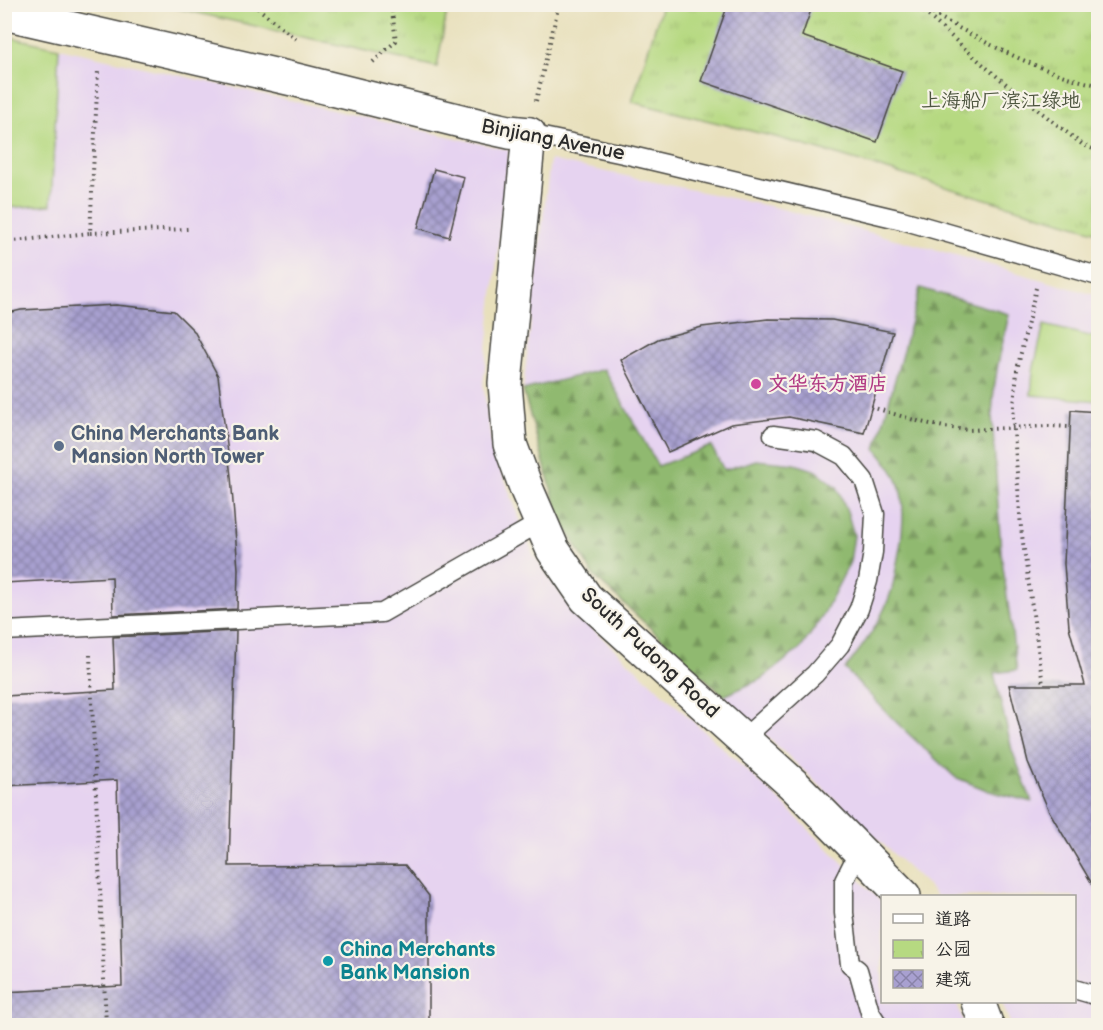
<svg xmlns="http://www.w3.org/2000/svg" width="1103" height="1030" viewBox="0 0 1103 1030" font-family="'Balsamiq Sans','LXGW WenKai TC',sans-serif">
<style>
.built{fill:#e6d3f0}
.grass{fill:#b6d981;stroke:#708256;stroke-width:1.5}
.forest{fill:url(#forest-firs);stroke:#5e724d;stroke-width:1.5}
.park{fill:url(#park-tufts);stroke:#708256;stroke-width:1.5}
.building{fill:url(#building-cross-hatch)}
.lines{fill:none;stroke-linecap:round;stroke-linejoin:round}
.service-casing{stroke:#474641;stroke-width:21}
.minor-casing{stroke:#474641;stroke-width:36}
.tertiary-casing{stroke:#474641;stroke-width:36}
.path{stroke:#474641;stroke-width:4;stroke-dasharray:1.5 4.5;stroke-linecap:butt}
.service{stroke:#fff;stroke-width:18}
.minor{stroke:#fff;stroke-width:33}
.tertiary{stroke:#fff;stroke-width:33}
.path-bridge{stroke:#474641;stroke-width:4;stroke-dasharray:1.5 4.5;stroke-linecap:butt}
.hotel-dot{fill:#d1479c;stroke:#f7f3e8;stroke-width:2}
.service-dot{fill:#5c6f8a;stroke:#f7f3e8;stroke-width:2}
.culture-dot{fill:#0f9aa8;stroke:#f7f3e8;stroke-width:2}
.labels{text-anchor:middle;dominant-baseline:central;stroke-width:4.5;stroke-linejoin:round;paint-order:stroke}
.park-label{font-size:20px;fill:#4e5640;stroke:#f7f3e8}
.street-label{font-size:20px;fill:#2b2b2b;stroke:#f7f3e8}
.hotel-label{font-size:20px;font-weight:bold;fill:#b23c85;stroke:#f7f3e8;text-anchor:start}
.service-label{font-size:20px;font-weight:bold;fill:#4e5e75;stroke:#f7f3e8;text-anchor:start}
.culture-label{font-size:20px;font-weight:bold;fill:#0d838f;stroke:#f7f3e8;text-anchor:start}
</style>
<defs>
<pattern id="forest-firs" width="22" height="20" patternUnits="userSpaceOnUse" patternTransform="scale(1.5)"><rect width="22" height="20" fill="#90b96f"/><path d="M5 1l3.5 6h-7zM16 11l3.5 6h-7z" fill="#76975b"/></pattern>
<pattern id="park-tufts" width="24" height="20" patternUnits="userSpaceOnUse" patternTransform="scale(1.5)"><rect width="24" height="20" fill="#b6d981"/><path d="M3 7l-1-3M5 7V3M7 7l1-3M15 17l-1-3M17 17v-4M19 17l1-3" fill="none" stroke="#9dba70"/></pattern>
<pattern id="building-cross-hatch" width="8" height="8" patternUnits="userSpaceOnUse" patternTransform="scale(1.5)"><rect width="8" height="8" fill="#a8a0d0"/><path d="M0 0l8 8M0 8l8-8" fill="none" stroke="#8983a9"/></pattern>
</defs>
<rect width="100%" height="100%" fill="#f7f3e8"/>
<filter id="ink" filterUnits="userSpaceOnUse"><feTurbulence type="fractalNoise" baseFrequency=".0167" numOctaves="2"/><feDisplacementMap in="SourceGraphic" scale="12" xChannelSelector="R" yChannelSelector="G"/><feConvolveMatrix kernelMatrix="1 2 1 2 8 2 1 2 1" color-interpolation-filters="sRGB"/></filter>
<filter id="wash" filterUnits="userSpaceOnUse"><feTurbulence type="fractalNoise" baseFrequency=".008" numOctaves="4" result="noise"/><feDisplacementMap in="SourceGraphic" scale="24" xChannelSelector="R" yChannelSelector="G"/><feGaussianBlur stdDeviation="1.35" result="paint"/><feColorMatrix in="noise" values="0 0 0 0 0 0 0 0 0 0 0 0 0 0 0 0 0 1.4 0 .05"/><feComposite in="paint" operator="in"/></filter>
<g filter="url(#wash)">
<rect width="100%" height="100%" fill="#e8e0bc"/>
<!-- built -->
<path class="built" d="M5,36L509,150L483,384L492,446L533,554L573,611L777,798L882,902V1002H956L965,1025L5,1026Z
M550,160L778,208L959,256L1098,296V1025H1011L1002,1002H1074V896H936L928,886L593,575L559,516L523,390Z"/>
<!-- grass -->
<path class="grass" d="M5,36L59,48L51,205L5,208Z
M1044,325L1098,338V401L1031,395L1033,371Z"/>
<!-- forest -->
<path class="forest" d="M920,288L1009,314L998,364L994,389L992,415L1001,552L1017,670L994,673L1012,750L1032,802L989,791L955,777L897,723L845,669C864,645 883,619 892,589C895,576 897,562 900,548C903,529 905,508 900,488C896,473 886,461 876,449Z
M604,369L658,466L711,446L724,470L756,460L795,464L817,471L837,487L847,511L854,535L850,562L822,617L801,648L761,679L724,696L593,575L559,516L523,390Z"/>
<!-- park -->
<path class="park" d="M162,5L448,4V5L437,67Z
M662,5H1098V232L776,137L632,102Z"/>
<g id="blocks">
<!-- building -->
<path class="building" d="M728,4H813L802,36L902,71L877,142L701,81Z
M434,169L464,177L449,237L418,228Z
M116,305L174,311L194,331L218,376L231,476L238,569L237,609L113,615L112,577L4,583V314L21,310Z
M768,319L832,320L893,332L864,433L789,417L731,424L668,452L621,360L658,339L702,327Z
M1071,410L1098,412V894L1049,811L1028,762L1009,685H1085L1069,627L1064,564Z
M236,631L229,866L405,865L429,896V1026H4V992L122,986L117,780L4,786V696L115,690L113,637Z"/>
</g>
</g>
<g filter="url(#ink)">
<use href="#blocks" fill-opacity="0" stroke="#474641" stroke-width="1.5"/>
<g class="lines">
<!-- service casing -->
<g class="service-casing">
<path id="service" d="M529,134L628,155L902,220L1098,276
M4,631L382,613L541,522
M743,739L815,674L840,645L859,609L868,581L873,552L875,514L864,480L844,456L816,441L773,435
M859,851L844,881V913L850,964L858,970L870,1012L879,1026
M1074,989L1098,996"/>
</g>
<!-- minor casing -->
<g class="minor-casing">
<path id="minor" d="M4,13L292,79L477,125L509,132L529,134"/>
</g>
<!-- tertiary casing -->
<g class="tertiary-casing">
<path id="tertiary" d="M529,134L505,383L510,444L527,490L553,550L586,598L795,786L904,896
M978,1002L987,1026"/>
</g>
<!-- path -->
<path class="path" d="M253,4L299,42
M915,4L988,69L1033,106L1083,145L1098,151
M922,8C978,38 1035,72 1098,85
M373,62L396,41L391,4
M536,101L559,4
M90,233L188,229
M4,242L90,233L98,71
M1036,288L1017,370L1013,418L1021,528L1043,685
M90,655L106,1026"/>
<!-- service -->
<use href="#service" class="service"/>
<!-- minor -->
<use href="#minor" class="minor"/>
<!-- tertiary -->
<use href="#tertiary" class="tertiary"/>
<!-- path-bridge -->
<path class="path-bridge" d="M871,407L921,422L944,427L969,430L1048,426L1070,427"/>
</g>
</g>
<!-- markers -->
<circle class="hotel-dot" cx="756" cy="384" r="6"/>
<circle class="service-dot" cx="59" cy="446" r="6"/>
<circle class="culture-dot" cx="328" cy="961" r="6"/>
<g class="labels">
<!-- park labels -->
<g class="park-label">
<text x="1001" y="101">上海船厂滨江绿地</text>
</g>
<!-- street labels -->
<g class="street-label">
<text transform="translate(553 140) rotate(11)">Binjiang Avenue</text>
<text transform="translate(650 653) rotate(43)">South Pudong Road</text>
</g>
<!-- hotel labels -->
<g class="hotel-label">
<text x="768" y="384">文华东方酒店</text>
</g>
<!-- service labels -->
<g class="service-label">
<text x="71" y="434">China Merchants Bank<tspan x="71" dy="23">Mansion North Tower</tspan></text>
</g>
<!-- culture labels -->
<g class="culture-label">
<text x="340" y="950">China Merchants<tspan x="340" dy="23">Bank Mansion</tspan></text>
</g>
</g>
<!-- margin -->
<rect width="1103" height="1030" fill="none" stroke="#f7f3e8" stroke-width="24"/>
<!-- legend -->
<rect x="881" y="895" width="195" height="108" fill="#f7f3e8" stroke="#a5a39c" stroke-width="1.5"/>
<rect x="893" y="914" width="30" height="9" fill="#ffffff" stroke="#a5a39c" stroke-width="1.5"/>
<text x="935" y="925" font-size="18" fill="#2b2b2b">道路</text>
<rect x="893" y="940" width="30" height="18" fill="url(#park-tufts)" stroke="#a5a39c" stroke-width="1.5"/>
<text x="935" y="955" font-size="18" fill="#2b2b2b">公园</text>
<rect x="893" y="970" width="30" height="18" fill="url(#building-cross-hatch)" stroke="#a5a39c" stroke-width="1.5"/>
<text x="935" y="985" font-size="18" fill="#2b2b2b">建筑</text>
</svg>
